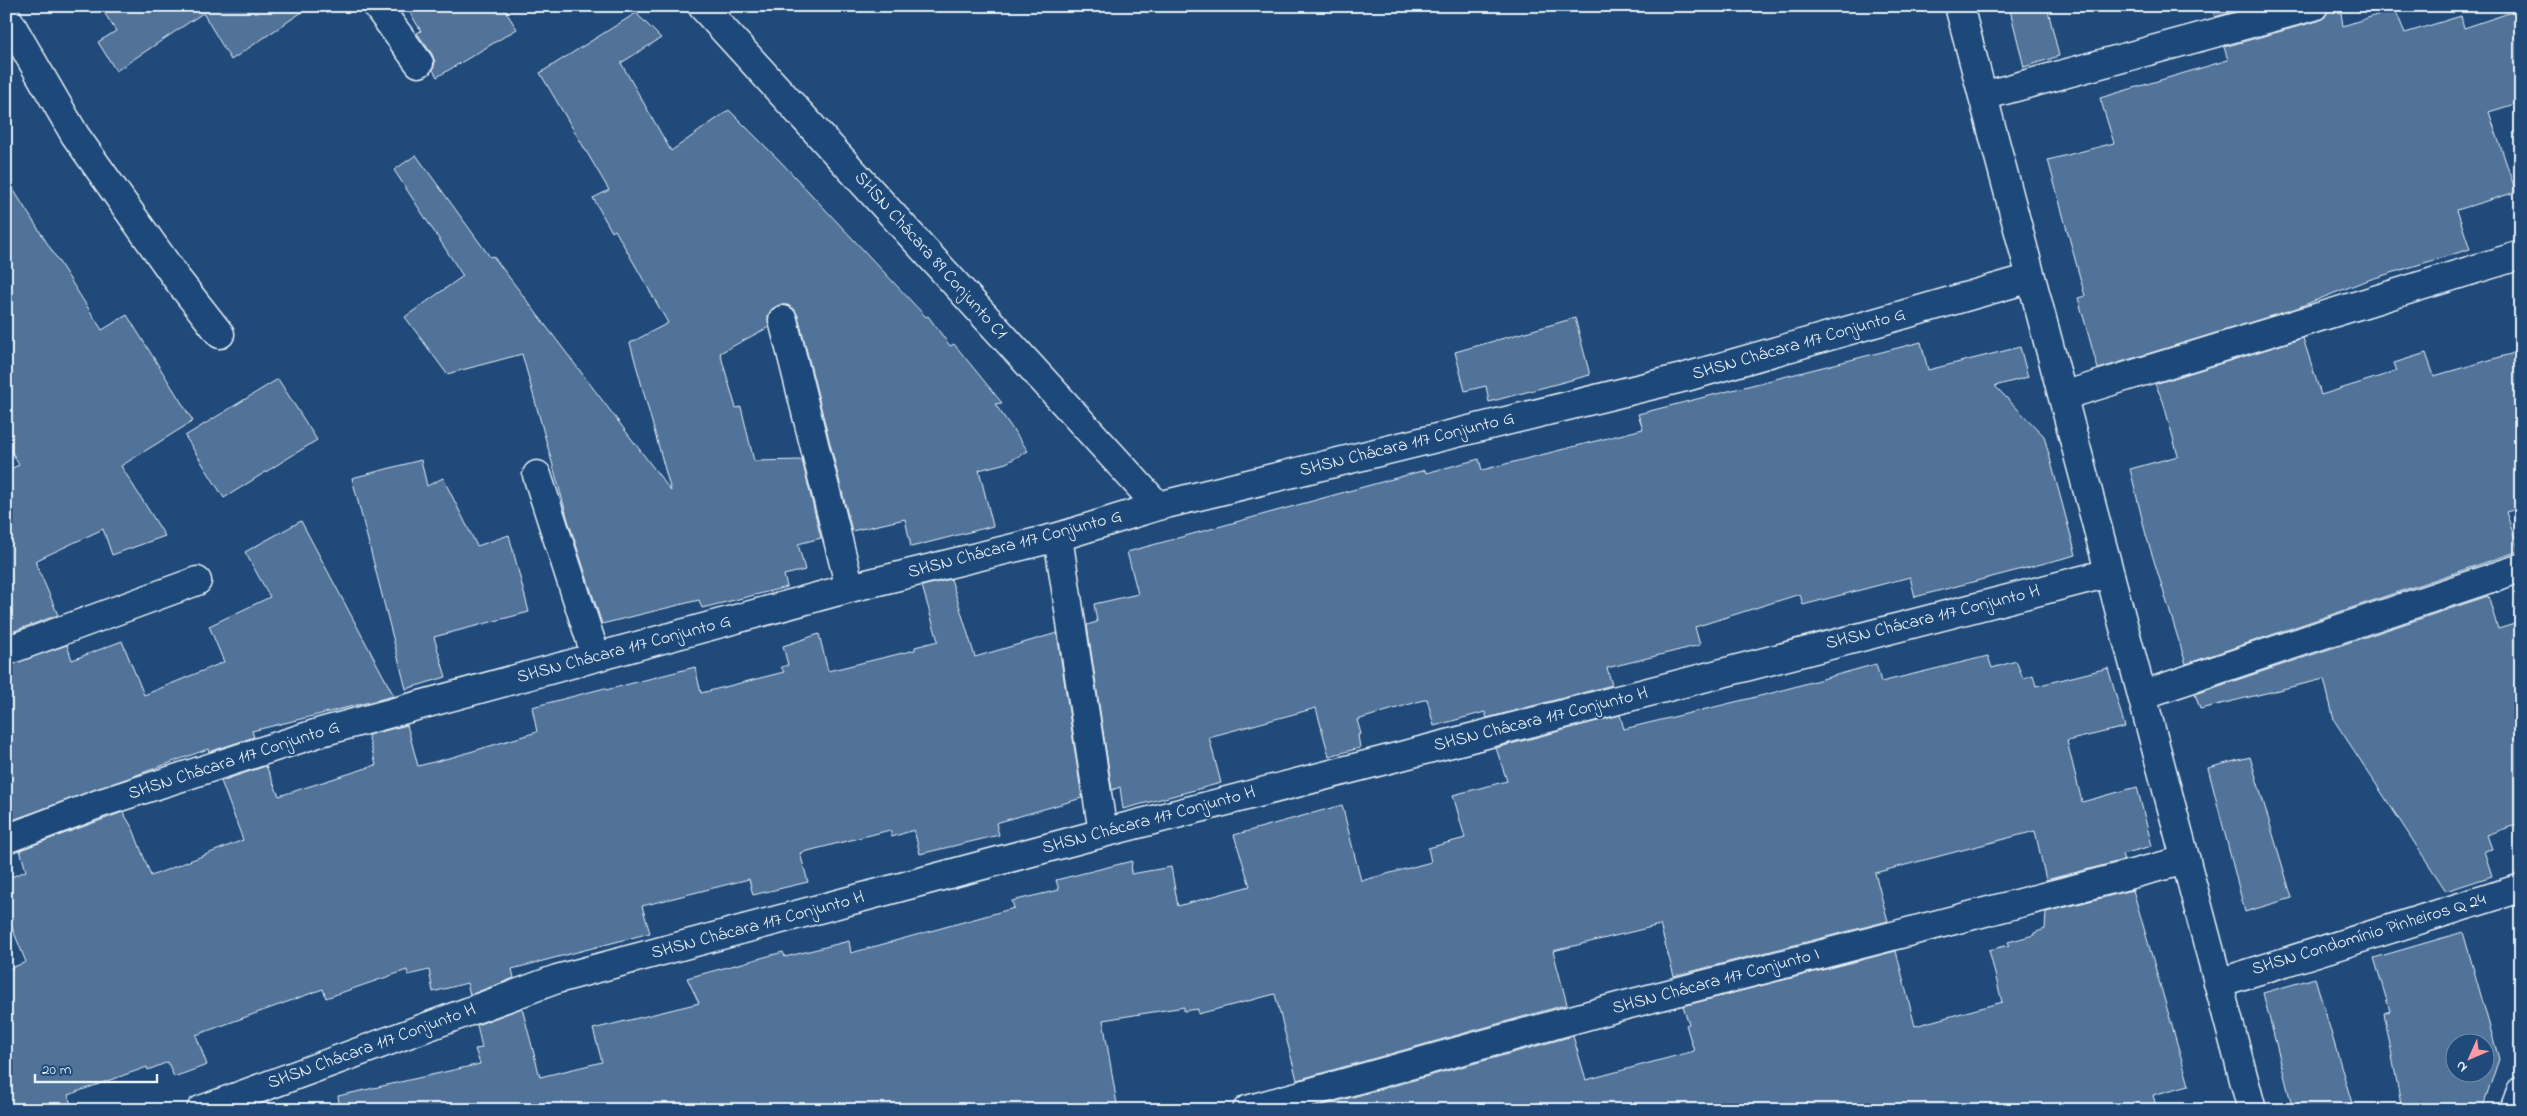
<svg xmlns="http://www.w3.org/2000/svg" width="2527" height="1116" viewBox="0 0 2527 1116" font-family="'Indie Flower',sans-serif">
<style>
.building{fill:#517399;stroke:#e8f1f8;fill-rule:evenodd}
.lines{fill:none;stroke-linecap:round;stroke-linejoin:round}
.street-casing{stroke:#e8f1f8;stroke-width:31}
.street{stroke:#1f4a7a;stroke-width:28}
.labels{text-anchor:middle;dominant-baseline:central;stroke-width:4;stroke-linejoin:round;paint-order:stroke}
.street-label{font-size:18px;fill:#e8f1f8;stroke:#1f4a7a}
</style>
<rect width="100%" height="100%" fill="#1f4a7a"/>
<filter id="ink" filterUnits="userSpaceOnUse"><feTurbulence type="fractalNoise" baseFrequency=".02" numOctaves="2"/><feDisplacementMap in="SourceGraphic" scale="10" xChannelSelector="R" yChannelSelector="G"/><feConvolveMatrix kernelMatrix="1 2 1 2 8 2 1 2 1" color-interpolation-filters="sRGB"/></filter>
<g filter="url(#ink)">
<!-- building -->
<path class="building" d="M100,6H311L231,60L203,13L116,71L98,42L116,31Z
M406,6H502L517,29L437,77L433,70L435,62L432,54L417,33L421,31Z
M2009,6H2047L2059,56L2024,67Z
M2211,6H2254L2215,17Z
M2329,6H2340L2343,26L2395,9L2405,33L2461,16L2464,28L2521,9V102L2489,112L2516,192L2457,210L2470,249L2365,281L2294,309L2098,369L2078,298L2085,296L2048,160L2114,143L2100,98L2228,60L2224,47L2318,21L2325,17Z
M636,13L661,38L621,63L671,151L729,110L780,161L926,317L928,316L950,346L954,344L1002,403L995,404L1028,451L1006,463L979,470L993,526L911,547L905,519L852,531L798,316L795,310L788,305H779L772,309L768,315L769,327L720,353L736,408L741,407L754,461L802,460L821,538L798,544L805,570L784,575L787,587L702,608L699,600L602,624L568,520L522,354L447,374L405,317L463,276L394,170L416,155L490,257L493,256L671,491L630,343L668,323L615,230L612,232L593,198L609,190L540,73Z
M6,178L102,330L127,315L193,421L121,466L165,536L112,555L103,529L35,561L58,615L6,634V471L19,465L6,441Z
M1575,318L1590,375L1489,402L1486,386L1465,391L1455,352Z
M2303,338L2321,395L2397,371L2394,363L2426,353L2434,376L2521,351V508L2506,512L2519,551L2186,664L2146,535L2130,469L2178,456L2163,401L2155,384Z
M1921,342L1928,370L2020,347L2028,377L1995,386L2044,436L2076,555L1915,597L1910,577L1803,605L1800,594L1695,627L1700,645L1607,668L1612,685L1487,718L1485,712L1434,726L1427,699L1357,720L1361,734L1358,735L1360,748L1329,756L1316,708L1209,737L1221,783L1123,809L1120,787L1112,790L1087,625L1097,622L1094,604L1138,594L1127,552L1425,470L1426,473L1479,459L1482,470L1643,429L1638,414Z
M278,379L317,440L224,498L185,436Z
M421,460L427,486L443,478L477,546L509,535L529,612L434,637L446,677L406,689L352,478Z
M301,521L394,696L252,731L254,737L209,752L208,749L10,821L6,808V666L67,645L72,660L122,641L144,695L224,662L209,626L270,597L245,552Z
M951,579L975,657L1057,633L1082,798L996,823L999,835L920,854L914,830L892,837L890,830L800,853L808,882L753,895L749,879L642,906L650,933L512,969L514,978L470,995L467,983L433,992L429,970L408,975L407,970L326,998L323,989L196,1035L207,1065L174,1077L168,1062L148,1070L147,1067L68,1095L73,1110H6V970L26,962L6,913V879L26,871L20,850L123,812L133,829L151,876L243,840L221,781L266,766L279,796L376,765L368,735L407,725L418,766L453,757L537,732L532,707L605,688L606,690L695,667L701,693L784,672L781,667L788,665L783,646L819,634L828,671L915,650V647L938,641L922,586Z
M2488,596L2498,629L2521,622V823L2487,835L2492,849L2484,851L2492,876L2446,891L2334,720L2324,679L2200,709L2195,694Z
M1988,656L1992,668L2016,661L2023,678L2033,675L2036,686L2108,668L2125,727L2067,741L2082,802L2137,787L2152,846L2122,854L2124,860L2046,880L2035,831L1875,873L1888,921L1674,976L1660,925L1553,951L1567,1004L1565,1005L1297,1080L1275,994L1198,1014V1009L1184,1011V1007L1103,1020L1118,1110H340L338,1096L480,1064L475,1049L482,1048L477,1025L522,1008L540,1077L602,1062L593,1029L699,1003L687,978L783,952L785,957L849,941L851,953L1014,908L1012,901L1059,890L1056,880L1132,861L1131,874L1171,867L1178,906L1250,886L1234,835L1342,805L1361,881L1431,862L1428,848L1465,838L1453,795L1507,781L1496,748L1620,715L1624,729L1772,693L1876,664L1881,682Z
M2250,757L2292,898L2245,912L2208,768Z
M2133,890L2189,1085L2153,1095L2157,1110H1306L1573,1036L1586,1080L1694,1051L1686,1025L1689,1024L1683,1006L1896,951L1915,1026L2002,1002L1989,950L2009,945L2008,942L2034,935V933L2045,929L2046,912Z
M2463,932L2499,1059L2482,1110H2402L2384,1013L2390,1011L2374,958ZM2454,1044H2484V1074H2454Z
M2315,978L2326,1015L2354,1110H2293L2263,993Z"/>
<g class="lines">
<!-- street casing -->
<g class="street-casing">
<path id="street" d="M377,6L419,63
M702,6L1158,506
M1959,6L2252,1110
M6,16L75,135L177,279L220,334
M1983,96L2314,6
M783,320L850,588
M2063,396L2521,255
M537,475L596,657
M1058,537L1103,833
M6,651L197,581
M2142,695L2521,568
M6,839L101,803L321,732L850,588L1058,537L1158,506L1686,377L2031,278
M2218,983L2521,888
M201,1110L557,979L1103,833L2109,573
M1247,1110L1618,1007L2186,860
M2514,1110L2521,1091"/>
</g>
<!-- street -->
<use href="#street" class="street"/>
</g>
</g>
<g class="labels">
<!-- street labels -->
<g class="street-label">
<text transform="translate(930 256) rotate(48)">SHSN Chácara 89 Conjunto C1</text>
<text transform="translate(1799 345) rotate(-16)">SHSN Chácara 117 Conjunto G</text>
<text transform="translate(1407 445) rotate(-14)">SHSN Chácara 117 Conjunto G</text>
<text transform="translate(1015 545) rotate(-15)">SHSN Chácara 117 Conjunto G</text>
<text transform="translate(1933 618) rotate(-14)">SHSN Chácara 117 Conjunto H</text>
<text transform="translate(624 650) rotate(-15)">SHSN Chácara 117 Conjunto G</text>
<text transform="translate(1541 720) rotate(-14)">SHSN Chácara 117 Conjunto H</text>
<text transform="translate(234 761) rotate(-18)">SHSN Chácara 117 Conjunto G</text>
<text transform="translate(1149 821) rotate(-15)">SHSN Chácara 117 Conjunto H</text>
<text transform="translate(758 926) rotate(-15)">SHSN Chácara 117 Conjunto H</text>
<text transform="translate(2369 935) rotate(-17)">SHSN Condomínio Pinheiros Q 24</text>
<text transform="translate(1716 982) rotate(-15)">SHSN Chácara 117 Conjunto I</text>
<text transform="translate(372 1047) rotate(-20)">SHSN Chácara 117 Conjunto H</text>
</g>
</g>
<!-- margin -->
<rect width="2527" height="1116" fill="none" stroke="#1f4a7a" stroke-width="25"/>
<rect x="12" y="12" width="2502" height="1091" fill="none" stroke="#e8f1f8" stroke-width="2" filter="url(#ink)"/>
<!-- north arrow -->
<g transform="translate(2470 1058) rotate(225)"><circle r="24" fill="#1f4a7a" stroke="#6f8dac"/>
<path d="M0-4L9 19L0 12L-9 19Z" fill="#ff9aa2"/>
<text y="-8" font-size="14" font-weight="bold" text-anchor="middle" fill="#e8f1f8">N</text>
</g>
<!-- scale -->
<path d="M35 1074v8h122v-8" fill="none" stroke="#e8f1f8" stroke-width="2.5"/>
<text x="42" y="1074" font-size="15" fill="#e8f1f8" stroke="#1f4a7a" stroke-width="4" paint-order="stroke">20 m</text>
</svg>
